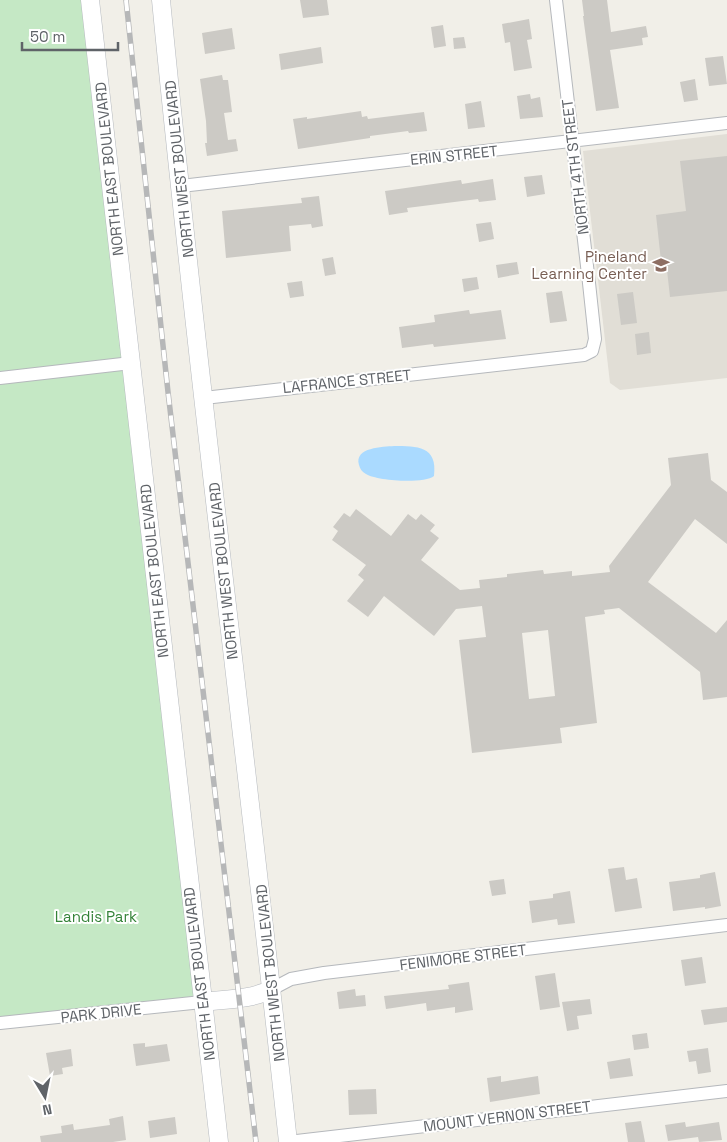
<svg xmlns="http://www.w3.org/2000/svg" width="727" height="1142" viewBox="0 0 727 1142" font-family="'Space Grotesk',sans-serif">
<style>
.education{fill:#e1ded6}
.green{fill:#c5e8c5}
.water{fill:#aadaff}
.building{fill:#cccac5;fill-rule:evenodd}
.lines{fill:none;stroke-linecap:round;stroke-linejoin:round}
.minor-casing{stroke:#b5b8bc;stroke-width:14}
.secondary-casing{stroke:#b6babf;stroke-width:19}
.minor{stroke:#fff;stroke-width:12}
.secondary{stroke:#fff;stroke-width:18}
.rail-casing{stroke:#b6b7b8;stroke-width:5.5}
.rail{stroke:#fff;stroke-width:4;stroke-dasharray:11;stroke-linecap:butt}
.labels{text-anchor:middle;dominant-baseline:central;stroke-width:4;stroke-linejoin:round;paint-order:stroke}
.street-label{font-size:15px;fill:#5f6368;stroke:#fff}
.education-label{font-size:15px;fill:#785e54;stroke:#fff;text-anchor:end}
.park-label{font-size:15px;fill:#348238;stroke:#fff}
</style>
<rect width="100%" height="100%" fill="#f1efe8"/>
<!-- education -->
<path class="education" d="M727,134V378L620,390L610,383L583,151Z"/>
<!-- green -->
<path class="green" d="M0,0H90L202,1002L0,1025Z"/>
<!-- water -->
<path class="water" d="M394,446C417,446 438,446 434,476C424,484 377,481 366,474C362,472 360,469 359,465C354,447 383,447 394,446Z"/>
<!-- building -->
<path class="building" d="M300,0H327L329,15L303,18Z
M582,0H607L611,32L646,26L648,37L642,38L643,45L610,50L619,108L596,111L583,16H584Z
M529,19L532,39L527,40L532,68L514,71L510,42L505,43L502,24Z
M443,25L446,46L434,48L431,27Z
M232,28L235,49L205,54L202,33Z
M464,37L466,48L454,49L453,38Z
M321,47L323,63L281,70L279,54Z
M723,56L727,84L709,86L705,58Z
M222,75L223,80H228L232,112L224,113L228,140L236,139L238,151L207,156L205,143H207L206,121L200,79Z
M695,79L698,100L684,102L680,82Z
M530,94L531,99L540,97L543,117L520,119L517,96Z
M481,101L485,127L468,129L465,104Z
M361,111L362,117L367,116L368,119L424,112L427,131L409,133L408,131L370,136V138L298,149L293,119L307,117V119Z
M727,156V291L670,297L666,261H661L656,215L686,211L680,161Z
M542,175L545,194L527,197L524,177Z
M493,179L496,200L479,202L478,199L407,208L408,212L389,215L385,191L461,180L462,184Z
M319,196L323,226L312,228L311,224L289,226L291,251L226,258L222,211L302,203L301,198Z
M491,222L494,239L479,242L476,224Z
M333,257L336,274L325,276L322,259Z
M517,262L519,274L498,278L496,265Z
M477,277L479,289L464,292L462,279Z
M302,281L304,296L290,298L287,283Z
M562,291L567,321L550,323L546,293Z
M633,292L637,323L621,325L617,294Z
M469,310L470,314L501,310L506,339L434,347L433,344L402,348L399,327L435,322L434,315Z
M649,332L651,353L637,355L635,334Z
M708,453L711,480L727,492V544L695,519L648,582L716,633L727,620V697L703,700L700,672L619,608L604,610L605,614L585,617L597,723L560,728L562,743L472,753L459,640L486,637L482,606L456,609L434,636L384,596L368,617L347,601L364,580L358,575L366,565L332,540L338,531L333,527L344,513L350,517L356,509L391,536L408,514L416,520L421,514L435,525L430,531L439,538L421,560L460,590L480,588L479,580L507,577V574L543,570L544,574L572,571V576L610,572L609,566L671,485L668,458ZM548,630L555,696L529,699L522,633Z
M624,867L626,880L637,878L642,908L615,912L608,869Z
M715,872L721,906L705,909V907L673,911L669,882L700,878V875Z
M504,879L506,894L492,896L489,881Z
M570,891L575,923L558,925L557,919L532,923L529,901L553,898V894Z
M702,957L706,983L685,986L681,960Z
M555,973L560,1007L540,1010L535,976Z
M469,982L473,1010L455,1013V1007L427,1011L426,1003L386,1009L384,996L449,989L448,985Z
M355,989L356,996L365,995L366,1006L339,1009L337,992Z
M590,999L592,1014L577,1016L579,1029L567,1031L562,1002Z
M727,1007V1022L704,1025L701,1010Z
M647,1033L649,1048L634,1050L632,1035Z
M145,1043V1047L167,1044L170,1061L136,1066L133,1044Z
M708,1048L711,1072L698,1074L696,1061L689,1062L687,1051Z
M71,1049L73,1066L62,1068L63,1074L50,1076L46,1053Z
M630,1058L633,1076L610,1079L607,1062Z
M501,1076V1082L538,1076L540,1094L490,1102L487,1078Z
M376,1089L377,1114L349,1115L348,1090Z
M123,1116L126,1140L113,1142H41L40,1136L62,1133L61,1126L73,1124L74,1130L110,1125L109,1119Z
M175,1117L177,1134L150,1138L148,1121Z
M641,1121L645,1142H628L625,1123Z
M685,1122L686,1127L719,1122L722,1140L699,1142L698,1137L668,1141L665,1125Z"/>
<g class="lines">
<!-- minor casing -->
<g class="minor-casing">
<path id="minor" d="M181,186L727,123
M0,378L131,363
M204,398L584,355L592,351L595,339L589,283L556,0
M272,989L291,979L324,973L727,925
M0,1023L202,1002
M288,1142L727,1091"/>
</g>
<!-- secondary casing -->
<g class="secondary-casing">
<path id="secondary" d="M90,0L219,1142
M161,0C198,381 247,761 288,1142
M202,1002C225,999 251,1000 272,989"/>
</g>
<!-- minor -->
<use href="#minor" class="minor"/>
<!-- secondary -->
<use href="#secondary" class="secondary"/>
<!-- rail casing -->
<g class="rail-casing">
<path id="rail" d="M126,0L168,392L256,1142"/>
</g>
<!-- rail -->
<use href="#rail" class="rail"/>
</g>
<!-- icons -->
<defs>
<g id="school-bare" transform="scale(1.35)"><path d="M0-5L7-2L0 1L-7-2ZM-4 1L0 2.5L4 1V4Q0 6-4 4Z" fill="#8d6e63" stroke="#fff" stroke-width="2.5" paint-order="stroke"/></g>
</defs>
<g fill-rule="evenodd">
<use href="#school-bare" x="661" y="265"/>
</g>
<g class="labels">
<!-- street labels -->
<g class="street-label">
<text transform="translate(454 155) rotate(-6)">ERIN STREET</text>
<text transform="translate(575 167) rotate(-97)">NORTH 4TH STREET</text>
<text transform="translate(109 169) rotate(-96)">NORTH EAST BOULEVARD</text>
<text transform="translate(179 169) rotate(-96)">NORTH WEST BOULEVARD</text>
<text transform="translate(347 381) rotate(-6)">LAFRANCE STREET</text>
<text transform="translate(154 571) rotate(-96)">NORTH EAST BOULEVARD</text>
<text transform="translate(223 571) rotate(-96)">NORTH WEST BOULEVARD</text>
<text transform="translate(463 957) rotate(-7)">FENIMORE STREET</text>
<text transform="translate(270 973) rotate(-96)">NORTH WEST BOULEVARD</text>
<text transform="translate(199 974) rotate(-97)">NORTH EAST BOULEVARD</text>
<text transform="translate(101 1013) rotate(-6)">PARK DRIVE</text>
<text transform="translate(507 1116) rotate(-7)">MOUNT VERNON STREET</text>
</g>
<!-- education labels -->
<g class="education-label">
<text x="647" y="256">Pineland<tspan x="647" dy="17">Learning Center</tspan></text>
</g>
<!-- park labels -->
<g class="park-label">
<text x="96" y="916">Landis Park</text>
</g>
</g>
<!-- north arrow -->
<g transform="translate(45 1097) rotate(170)" stroke="#ffffff" stroke-width="4" paint-order="stroke">
<path d="M0-4L9 19L0 12L-9 19Z" fill="#5f6368"/>
<text y="-8" font-size="14" font-weight="bold" text-anchor="middle" fill="#5f6368">N</text>
</g>
<!-- scale -->
<path d="M22 42v8h96v-8" fill="none" stroke="#5f6368" stroke-width="2.5"/>
<text x="30" y="42" font-size="15" fill="#5f6368" stroke="#ffffff" stroke-width="4" paint-order="stroke">50 m</text>
</svg>
